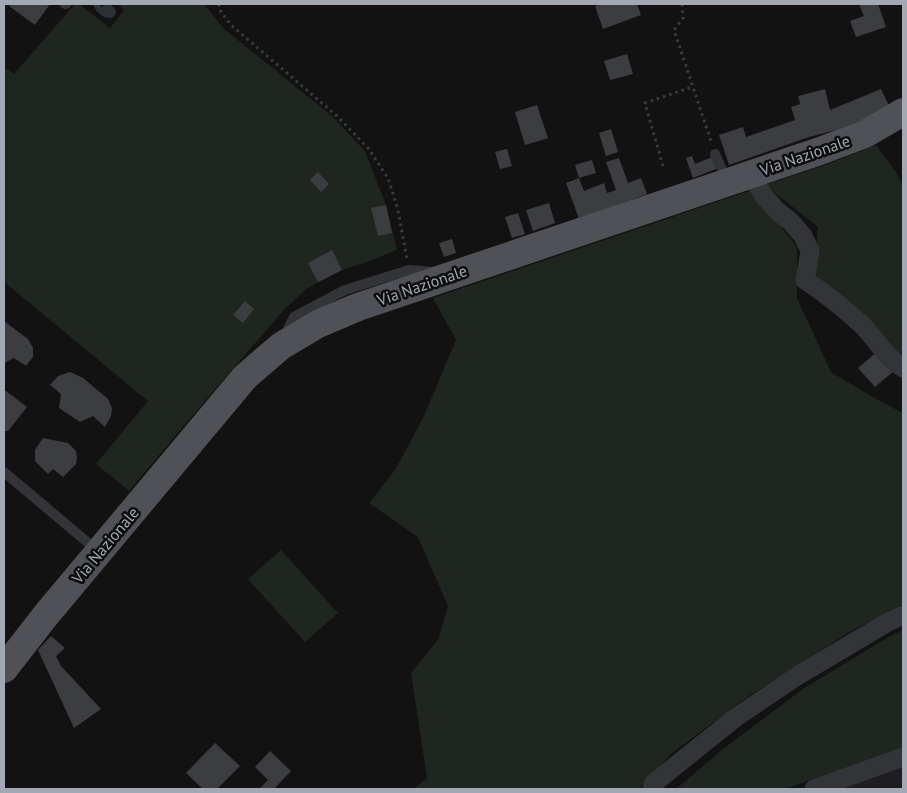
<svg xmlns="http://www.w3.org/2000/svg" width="907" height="793" viewBox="0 0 907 793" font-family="'PT Sans',sans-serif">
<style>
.built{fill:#1e1e20}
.green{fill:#1e261f}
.water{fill:#293037}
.building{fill:#3c3d40}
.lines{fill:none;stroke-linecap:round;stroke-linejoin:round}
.path{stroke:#393b3f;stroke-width:3;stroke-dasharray:2.5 4;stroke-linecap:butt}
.service{stroke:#333438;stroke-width:10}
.minor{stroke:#333438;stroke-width:19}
.primary{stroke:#4f5157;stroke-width:28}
.labels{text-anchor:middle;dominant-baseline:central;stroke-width:5;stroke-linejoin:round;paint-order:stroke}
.street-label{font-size:16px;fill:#a3a9b4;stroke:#0d0d0e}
</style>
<rect width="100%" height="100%" fill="#121213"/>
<!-- built -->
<path class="built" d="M903,767V789H842Z"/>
<!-- green -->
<path class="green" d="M75,4H79L110,28L124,10L118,4H204L223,28L333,117L365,151L386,205L397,250L367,262L342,270L306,289L283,311L181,429L129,491L96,464L148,401L4,282V67L14,74Z
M876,145L896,172L903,186V364L813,280L818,227L765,185L825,165Z
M752,190L797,247V298L831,372L871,396L903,413V604L851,631L749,696L672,753L640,789H413L427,778L411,673L439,638L448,606L418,537L369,503L395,470L423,418L456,340L433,298Z
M281,550L338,613L305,642L248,579Z
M903,630V748L785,789H676L723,749L803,689L885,639Z"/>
<!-- water -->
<path class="water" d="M93,4H98L102,7C107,3 111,3 115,9L116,14L112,18C103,19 95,12 93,4Z"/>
<!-- building -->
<path class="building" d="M11,4H50L35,25L9,6Z
M603,4H637L641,15L603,29L595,6Z
M859,4H878L886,27L856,37L850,21L864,16Z
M627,54L633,74L610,80L604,61Z
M825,89L830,110L881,89L889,106L874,116L836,130L809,137L729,165L719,135L743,127L746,137L795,120L791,107L800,104L798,96Z
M537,105L548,138L525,145L515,112Z
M611,129L618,152L606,156L599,133Z
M507,149L512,166L500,169L495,152Z
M692,156L695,164L712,157L716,169L693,178L686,158Z
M619,158L628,183L641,178L647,194L579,219L566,183L579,178L584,191L604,183L607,193L616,190L606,162Z
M592,160L596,173L579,178L575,165Z
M318,172L329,184L321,192L310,180Z
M549,203L555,223L533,231L526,210Z
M386,205L392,233L378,236L371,208Z
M518,213L525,234L512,238L505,217Z
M452,239L456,253L444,257L439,243Z
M332,250L342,270L318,282L308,263Z
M245,301L254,309L243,323L233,315Z
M4,321L28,339L33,348V357L26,366L14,358L4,363Z
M878,351L894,371L875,387L858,368Z
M70,372L83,378L108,399L112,408L111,416L105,427L93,416L80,422L59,408L61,394L50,385L58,376Z
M4,391H6L27,407L8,431H4Z
M43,438L68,443L76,451L77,458L76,464L63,477L53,469L48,474L35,461V450Z
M51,636L65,648L56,656L61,666L101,709L74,728L38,650Z
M215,743L240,766L217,789H203L186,773Z
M270,751L291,771L274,789H259L268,780L255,767Z"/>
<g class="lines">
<!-- path -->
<path class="path" d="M219,4V9L231,25L337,116L368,148L388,178L398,210L407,259
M682,4L683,18L674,30L712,144
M663,166L645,103L692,87"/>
<!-- service -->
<path class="service" d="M65,4H66
M715,154L727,181
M284,337L294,317L345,290L409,270L434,272
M4,472L99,552"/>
<!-- minor -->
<path class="minor" d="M750,174L764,196L776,210L791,222L803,236L810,251L805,280C826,294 845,309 863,326C877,340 886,358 903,368
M652,789L654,783L735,718L797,676L888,622L903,615
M814,789L903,757"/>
<!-- primary -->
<path class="primary" d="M4,669L46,615L245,377L281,346L318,324L358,307L820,151L865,134L903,112"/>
</g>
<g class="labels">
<!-- street labels -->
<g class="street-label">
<text transform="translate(805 155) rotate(-19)">Via Nazionale</text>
<text transform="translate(422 285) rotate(-19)">Via Nazionale</text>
<text transform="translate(105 545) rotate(-50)">Via Nazionale</text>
</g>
</g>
<!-- border -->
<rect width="907" height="793" fill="none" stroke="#a3a9b4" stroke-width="10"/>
</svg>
